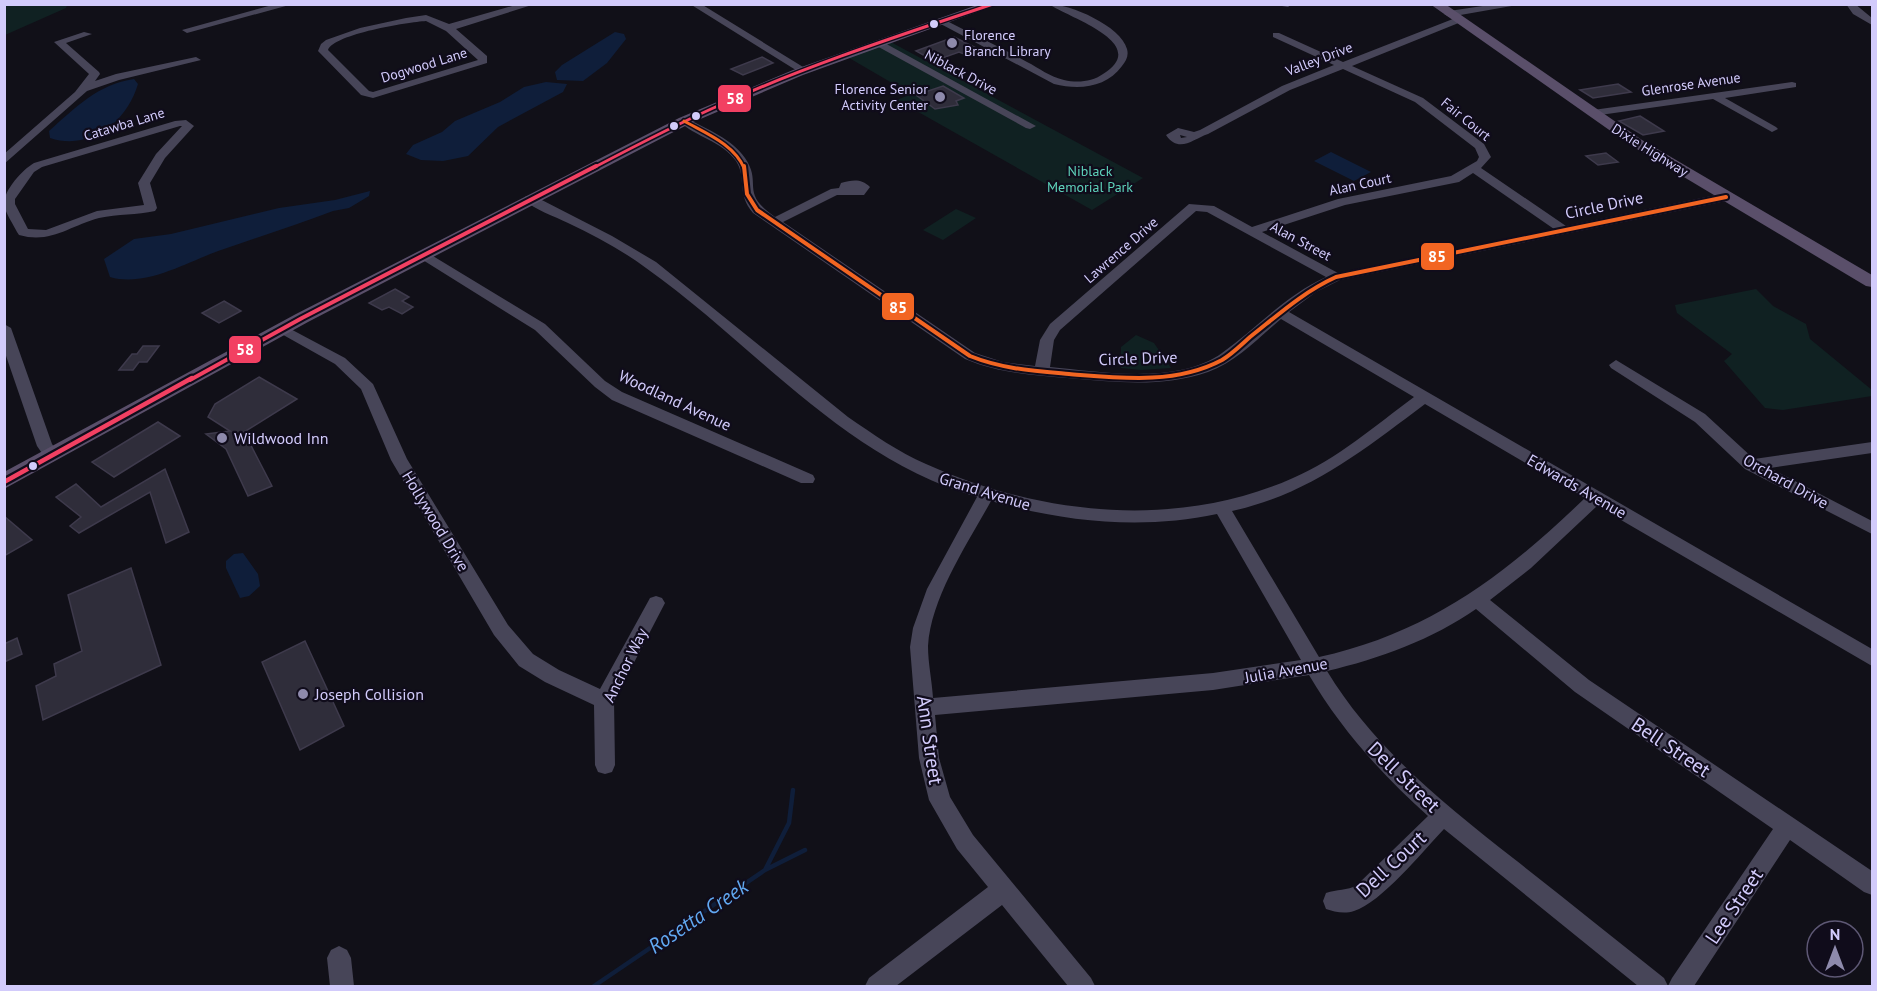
<svg xmlns="http://www.w3.org/2000/svg" width="1877" height="991" viewBox="0 0 1877 991" font-family="'PT Sans',sans-serif">
<style>
.green{fill:#102122}
.water{fill:#0f1e3a}
.lines{fill:none;stroke-linecap:round;stroke-linejoin:round}
.stream{stroke:#0f1e3a;stroke-width:4.5}
.building{fill:#2f2d3a;stroke:#3e3a4c;stroke-width:1.5}
.minor{fill:#474558;fill-rule:evenodd}
.major{fill:#5a4f6a;fill-rule:evenodd}
.bus-1-far2-casing{stroke:#100c1b;stroke-width:6}
.bus-1-far1-casing{stroke:#100c1b;stroke-width:8}
.bus-1-casing{stroke:#100c1b;stroke-width:9}
.bus-2-far1-casing{stroke:#100c1b;stroke-width:6}
.bus-2-casing{stroke:#100c1b;stroke-width:8}
.bus-1-far2{stroke:#f24062;stroke-width:3}
.bus-1-far1{stroke:#f24062;stroke-width:4}
.bus-1{stroke:#f24062;stroke-width:4.5}
.bus-2-far1{stroke:#f26522;stroke-width:3}
.bus-2{stroke:#f26522;stroke-width:4}
.bus-dot{fill:#d2cbfb;stroke:#100c1b;stroke-width:2}
.poi-dot{fill:#8e8aac;stroke:#100c1b;stroke-width:2}
.labels{text-anchor:middle;dominant-baseline:central;stroke-width:4.5;stroke-linejoin:round;paint-order:stroke}
.far-poi-label{font-size:14px;fill:#d2cbfb;stroke:#100c1b;text-anchor:start}
.far-street-label{font-size:14px;fill:#d2cbfb;stroke:#100c1b}
.far-park-label{font-size:14px;fill:#5ed3bb;stroke:#100c1b}
.street-label{font-size:16px;fill:#d2cbfb;stroke:#100c1b}
.poi-label{font-size:16px;fill:#d2cbfb;stroke:#100c1b;text-anchor:start}
.near-street-label{font-size:20px;fill:#d2cbfb;stroke:#100c1b}
.near-water-label{font-size:21px;font-style:italic;fill:#61a9f2;stroke:#100c1b}
.line-badge{stroke:#100c1b;stroke-width:2}
.badge-label{font-size:16px;text-anchor:middle;font-weight:bold;fill:#fff}
</style>
<rect width="100%" height="100%" fill="#111018"/>
<!-- green -->
<path class="green" d="M5,5H67L66,8L5,35Z
M887,40L1143,178L1092,210L897,100L911,94L844,55Z
M956,209L976,218L943,240L923,230Z
M1756,289L1773,306L1806,324L1810,339L1872,390V396L1783,410L1765,408L1724,361L1732,354L1677,313L1675,305Z
M1136,335L1154,343L1171,368L1141,370L1121,368V347Z"/>
<!-- water -->
<path class="water" d="M615,32L624,34L626,39L607,63L583,81L557,80L555,72L562,65Z
M134,79L138,84C127,122 90,151 50,138L49,131C75,108 98,84 134,79Z
M546,82L567,84L563,92L498,127L468,156L443,161L421,160L406,154L413,145L442,132L455,121L500,102L524,87Z
M1331,152L1371,172L1354,181L1314,161Z
M370,191L369,196L349,208L333,211C297,225 261,236 224,249C190,260 147,288 110,277L104,259L134,239L171,234L279,208L335,200Z
M243,553L258,574L260,586L249,596L240,598L226,568V561L234,554Z"/>
<g class="lines">
<!-- stream -->
<path class="stream" d="M765,870L789,823L793,790
M594,986L765,870L805,850"/>
</g>
<!-- building -->
<path class="building" d="M954,37L978,49L964,54L959,52L934,61L916,51Z
M762,57L773,63L743,75L731,69Z
M1618,84L1631,92L1593,98L1580,90Z
M943,86L964,98L956,101L958,105L935,109L916,95Z
M1640,116L1664,131L1643,135L1619,121Z
M1606,153L1618,162L1598,165L1586,156Z
M395,289L409,297L402,301L413,307L402,314L389,307L382,310L369,303Z
M224,301L241,311L219,323L202,313Z
M143,346H159L147,362H139L133,370H119L132,354H137Z
M259,377L297,399L244,432L272,486L248,496L226,449L206,434L230,431L208,417L215,404Z
M158,422L180,436L114,477L92,462Z
M165,469L189,532L166,543L150,492L79,533L70,526L81,517L56,497L76,484L101,507Z
M4,516L32,540L4,556Z
M131,568L161,665L43,720L36,686L56,676L54,664L82,651L68,595Z
M17,638L22,654L4,662V644Z
M305,641L344,726L300,750L262,662Z"/>
<g class="lines">
<!-- minor -->
<path class="minor" d="M276,4H293L187,33L182,30Z
M519,4H535L456,29L487,56V63L373,98L361,95L318,51L321,44L326,40L360,28L406,18L426,15L449,24ZM426,21L446,31L478,60L373,92L369,91L328,50C334,34 408,22 426,21Z
M690,4H701L808,70L799,72Z
M1049,4C1070,4 1121,26 1127,49C1129,56 1126,61 1122,66C1106,88 1079,90 1054,84L937,22L945,20C972,34 1000,47 1027,62C1039,68 1050,77 1064,80C1077,83 1092,82 1103,74C1153,43 1066,17 1049,4Z
M1270,4H1292L1288,7Z
M1496,4H1523L1449,17L1444,14L1449,11Z
M1846,4H1855L1872,18V25L1853,14Z
M1458,17L1461,18V22L1352,66L1423,98L1484,144L1491,157L1481,168L1566,226L1726,193L1732,197L1726,201L1340,280L1316,292L1289,312L1872,649V666L1597,506L1531,568L1490,600L1589,680L1872,871V895L1864,892L1790,840L1694,986H1668L1672,978L1773,829L1575,692L1476,609C1433,639 1379,659 1327,671C1373,747 1444,804 1513,858C1564,898 1614,938 1664,978L1668,986H1638L1444,829C1423,851 1381,903 1354,911C1345,914 1334,912 1326,909L1323,901L1326,893C1337,889 1347,891 1357,885L1428,816C1382,775 1340,728 1309,675L1213,690L935,715L939,758L950,797L973,835L1091,978L1095,986H1068L1002,905L896,986H865L869,978L988,887L957,849L929,800L919,758L910,647L913,628L927,589L977,497C843,458 756,346 646,268C622,250 595,236 568,223C554,216 534,210 524,199L526,196H534L612,236L656,262L848,417C873,434 898,452 926,464C1039,515 1177,530 1293,478C1337,459 1375,426 1414,397L1281,319C1258,338 1236,362 1208,372C1162,388 1114,382 1067,378C1032,375 998,373 965,359L753,213C736,193 747,178 736,161C722,141 695,137 679,121L680,119H688C707,129 732,139 745,158C763,184 739,192 775,217L831,189L839,188L841,183C852,180 861,178 870,187L864,195H837L783,222L975,353L1003,362L1035,366L1040,340L1050,324L1189,204L1214,206L1252,227L1338,199L1451,176L1477,161L1479,157L1475,148L1415,102L1343,69L1290,90L1208,134C1193,139 1179,154 1166,135L1178,128L1194,132L1200,130L1282,86L1334,65L1273,37V33H1279L1343,62ZM1180,135L1187,137L1181,138ZM1473,173L1554,229L1338,273L1262,232L1345,205L1459,182ZM1196,211L1207,212L1326,277C1286,295 1257,328 1222,353C1178,385 1101,372 1050,367L1054,340L1060,330ZM1425,404L1585,498C1505,575 1429,633 1319,657L1232,511C1308,495 1365,449 1425,404ZM991,501C1064,522 1142,530 1217,514L1301,660L1213,673L933,698C932,681 928,663 928,646C931,597 968,543 991,501Z
M84,32L92,34L66,43L99,72L100,74L95,81L116,74L196,57L201,60L119,80L87,91L4,164V154L75,92L89,74L54,42Z
M875,41H881L1036,126L1030,129L1026,128L875,45Z
M1792,82L1796,83V87L1725,98L1776,127L1778,129L1772,132L1713,99L1593,116L1588,113L1593,110Z
M186,120L194,126L165,158L150,183L157,208L155,211C137,215 118,214 99,218C69,226 51,244 19,235L17,232C13,224 6,214 4,205C3,191 22,170 34,163L175,121ZM180,126H182L156,154L138,183L144,205L97,211L46,230L28,229L15,204V199L34,172L42,167Z
M423,250L545,324L605,381L622,392L813,475L815,479L813,483H801L612,400L595,387L535,330L418,257L417,254Z
M4,324L11,328L52,444L60,455L58,459H46L37,446L4,350Z
M283,325L345,358L373,384L407,459L508,625L533,654L559,670L600,689L650,598L656,596L662,598L665,603L614,701L615,765L612,772L605,774L598,772L595,765L594,705L545,682L519,666L494,635L391,460L361,389L335,364L278,332L276,329Z
M1616,360L1705,414L1754,459L1872,442V453L1770,468L1872,521V534L1745,469L1695,422L1611,368L1609,365Z
M339,946L347,950L351,958L354,986H330L327,958L331,950Z"/>
<!-- major -->
<path class="major" d="M980,4H999L803,75L689,124L308,322L4,489V472L296,314L679,118L793,70Z
M1430,4H1445L1642,140L1872,275V287L1866,286L1632,146Z"/>
<!-- bus-1-far2 casing -->
<g class="bus-1-far2-casing">
<path id="bus-1-far2" d="M593,168C635,146 677,124 720,105C808,65 901,35 993,4"/>
</g>
<!-- bus-1-far1 casing -->
<g class="bus-1-far1-casing">
<path id="bus-1-far1" d="M190,380L302,318L596,166"/>
</g>
<!-- bus-1 casing -->
<g class="bus-1-casing">
<path id="bus-1" d="M4,482L192,378"/>
</g>
<!-- bus-2-far1 casing -->
<g class="bus-2-far1-casing">
<path id="bus-2-far1" d="M684,121C705,133 734,144 744,168"/>
</g>
<!-- bus-2 casing -->
<g class="bus-2-casing">
<path id="bus-2" d="M744,166L747,194L757,210L970,356C1002,369 1035,371 1069,374C1119,378 1175,385 1222,360C1232,354 1241,345 1250,337C1278,315 1303,292 1336,277L1726,197"/>
</g>
<!-- bus-1-far2 -->
<use href="#bus-1-far2" class="bus-1-far2"/>
<!-- bus-1-far1 -->
<use href="#bus-1-far1" class="bus-1-far1"/>
<!-- bus-1 -->
<use href="#bus-1" class="bus-1"/>
<!-- bus-2-far1 -->
<use href="#bus-2-far1" class="bus-2-far1"/>
<!-- bus-2 -->
<use href="#bus-2" class="bus-2"/>
</g>
<!-- markers -->
<g class="bus-dot">
<circle cx="934" cy="24" r="5"/>
<circle cx="696" cy="116" r="5"/>
<circle cx="674" cy="126" r="5"/>
<circle cx="33" cy="466" r="5"/>
</g>
<g class="poi-dot">
<circle cx="952" cy="43" r="6"/>
<circle cx="940" cy="97" r="6"/>
<circle cx="222" cy="438" r="6"/>
<circle cx="303" cy="694" r="6"/>
</g>
<g class="labels">
<!-- far-poi labels -->
<g class="far-poi-label">
<text x="964" y="35">Florence<tspan x="964" dy="16">Branch Library</tspan></text>
<text x="928" y="89" text-anchor="end">Florence Senior<tspan x="928" dy="16">Activity Center</tspan></text>
</g>
<!-- far-street labels -->
<g class="far-street-label">
<text transform="translate(1319 59) rotate(-21)">Valley Drive</text>
<text transform="translate(424 65) rotate(-17)">Dogwood Lane</text>
<text transform="translate(961 72) rotate(28)">Niblack Drive</text>
<text transform="translate(1691 84) rotate(-8)">Glenrose Avenue</text>
<text transform="translate(1466 119) rotate(39)">Fair Court</text>
<text transform="translate(124 124) rotate(-17)">Catawba Lane</text>
<text transform="translate(1650 150) rotate(32)">Dixie Highway</text>
<text transform="translate(1360 184) rotate(-12)">Alan Court</text>
<text transform="translate(1301 241) rotate(28)">Alan Street</text>
<text transform="translate(1121 250) rotate(-41)">Lawrence Drive</text>
</g>
<!-- far-park labels -->
<g class="far-park-label">
<text x="1090" y="171">Niblack<tspan x="1090" dy="16">Memorial Park</tspan></text>
</g>
<!-- street labels -->
<g class="street-label">
<text transform="translate(1604 205) rotate(-12)">Circle Drive</text>
<text transform="translate(1138 358) rotate(-2)">Circle Drive</text>
<text transform="translate(675 400) rotate(25)">Woodland Avenue</text>
<text transform="translate(1786 481) rotate(29)">Orchard Drive</text>
<text transform="translate(1577 486) rotate(30)">Edwards Avenue</text>
<text transform="translate(985 491) rotate(17)">Grand Avenue</text>
<text transform="translate(436 521) rotate(59)">Hollywood Drive</text>
<text transform="translate(625 665) rotate(-64)">Anchor Way</text>
<text transform="translate(1286 670) rotate(-10)">Julia Avenue</text>
</g>
<!-- poi labels -->
<g class="poi-label">
<text x="234" y="438">Wildwood Inn</text>
<text x="315" y="694">Joseph Collision</text>
</g>
<!-- near-street labels -->
<g class="near-street-label">
<text transform="translate(930 740) rotate(82)">Ann Street</text>
<text transform="translate(1671 747) rotate(34)">Bell Street</text>
<text transform="translate(1404 777) rotate(44)">Dell Street</text>
<text transform="translate(1391 864) rotate(-43)">Dell Court</text>
<text transform="translate(1734 906) rotate(-56)">Lee Street</text>
</g>
<!-- near-water labels -->
<g class="near-water-label">
<text transform="translate(698 916) rotate(-34)">Rosetta Creek</text>
</g>
</g>
<g class="line-badge">
<rect x="717" y="84" width="35" height="29" rx="6" fill="#f24062"/>
<rect x="1420" y="242" width="35" height="29" rx="6" fill="#f26522"/>
<rect x="881" y="292" width="34" height="29" rx="6" fill="#f26522"/>
<rect x="228" y="335" width="34" height="29" rx="6" fill="#f24062"/>
</g>
<g class="badge-label">
<text x="735" y="104">58</text>
<text x="1437" y="262">85</text>
<text x="898" y="313">85</text>
<text x="245" y="355">58</text>
</g>
<!-- border -->
<rect width="1877" height="991" fill="none" stroke="#d2cbfb" stroke-width="12"/>
<!-- north arrow -->
<g transform="translate(1835 949)"><circle r="28" fill="#100c1b" stroke="#5e5875" stroke-width="1.5"/>
<path d="M0-4.5L10 22L0 15L-10 22Z" fill="#8e8aac"/>
<text y="-9" font-size="16" font-weight="bold" text-anchor="middle" fill="#d2cbfb">N</text>
</g>
</svg>
